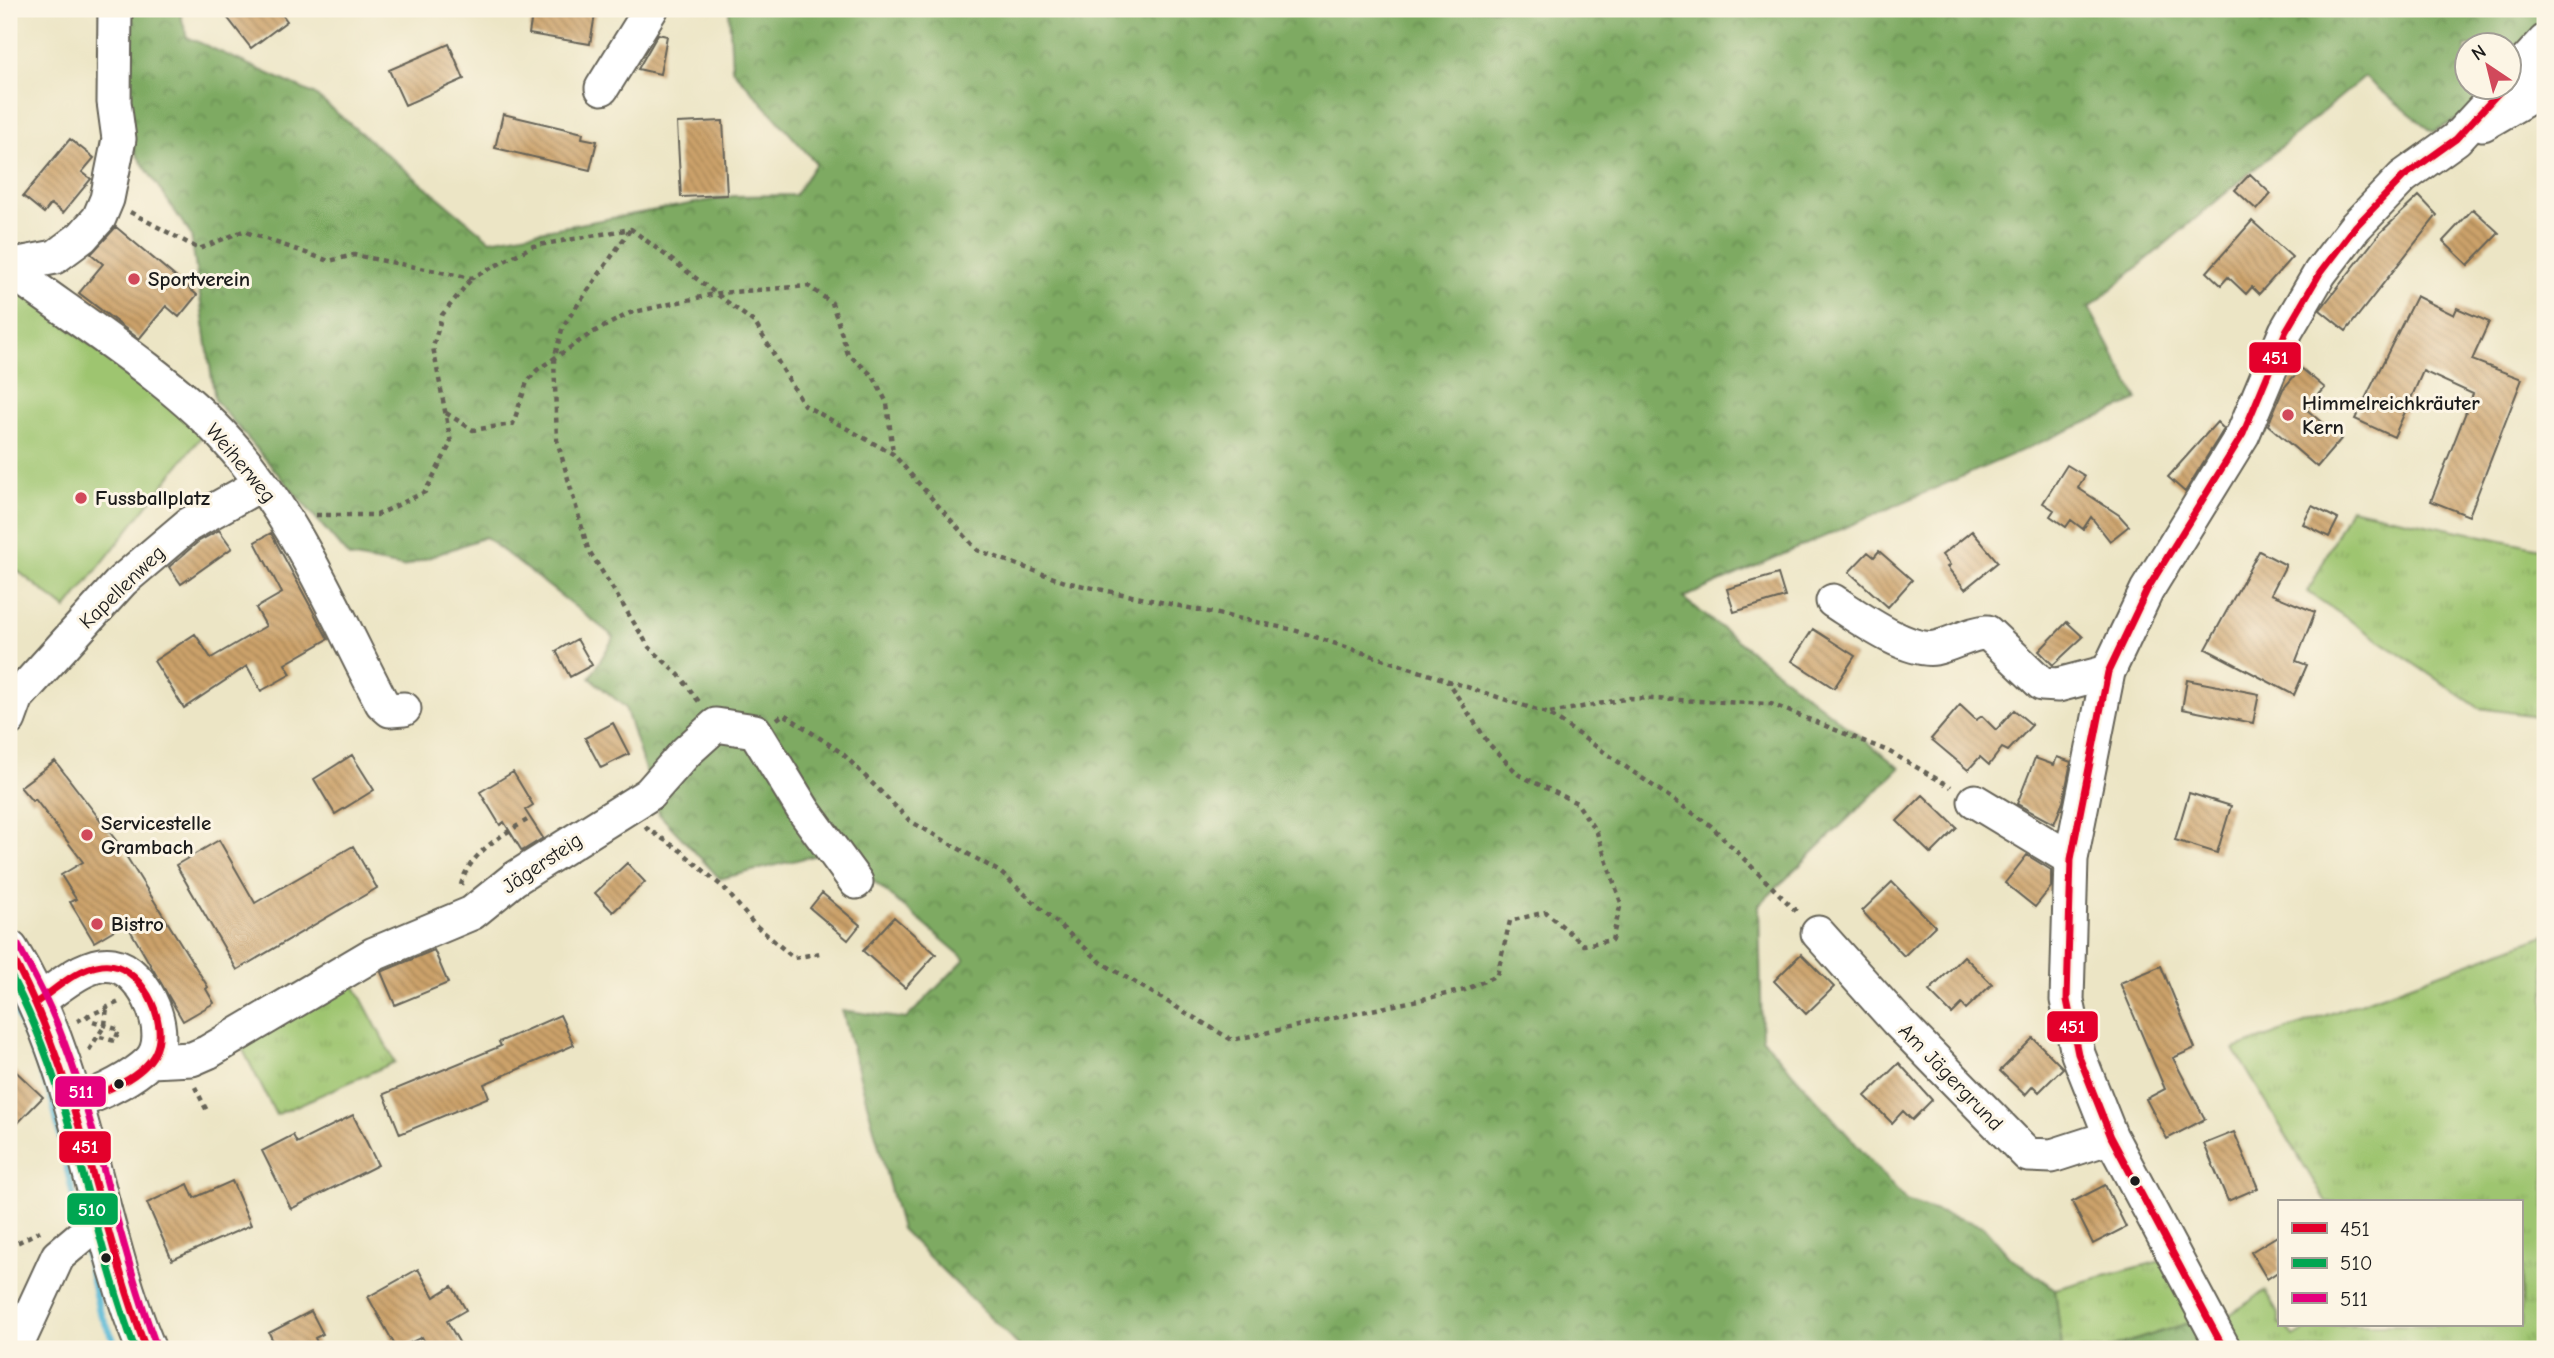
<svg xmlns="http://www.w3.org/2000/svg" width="2554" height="1358" viewBox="0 0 2554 1358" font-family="'Comic Neue',sans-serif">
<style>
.grass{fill:url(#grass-tufts);stroke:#5d7046;stroke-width:2}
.forest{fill:url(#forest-crowns);stroke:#4d633f;stroke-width:2;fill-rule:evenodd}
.garden{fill:#9ec570;stroke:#5d7046;stroke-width:2}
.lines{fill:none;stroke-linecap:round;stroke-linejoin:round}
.stream{stroke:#57b8d5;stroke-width:7}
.building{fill:url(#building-back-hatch)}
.minor-casing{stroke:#656257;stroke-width:37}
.major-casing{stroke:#656257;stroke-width:42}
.path{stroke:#656257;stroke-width:4.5;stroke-dasharray:5 5;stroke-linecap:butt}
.minor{stroke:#fff;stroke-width:33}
.major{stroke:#fff;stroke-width:38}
.bus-1-casing{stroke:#fcf5e5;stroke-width:12}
.bus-2-casing{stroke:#fcf5e5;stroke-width:12}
.bus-3-casing{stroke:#fcf5e5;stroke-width:12}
.bus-1{stroke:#e4002b;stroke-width:7}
.bus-2{stroke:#00a651;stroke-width:7}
.bus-3{stroke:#e5007d;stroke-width:7}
.poi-dot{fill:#d1495b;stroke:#fcf5e5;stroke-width:2.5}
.bus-dot{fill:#1c1c1c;stroke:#fcf5e5;stroke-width:2.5}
.labels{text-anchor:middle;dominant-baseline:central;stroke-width:6;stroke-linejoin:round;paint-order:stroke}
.poi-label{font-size:21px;font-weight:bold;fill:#1c1c1c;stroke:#fcf5e5;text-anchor:start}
.street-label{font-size:21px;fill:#1c1c1c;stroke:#fcf5e5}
.line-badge{stroke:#fcf5e5;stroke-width:2.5}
.badge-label{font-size:19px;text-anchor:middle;font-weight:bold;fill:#fff}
</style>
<defs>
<pattern id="grass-tufts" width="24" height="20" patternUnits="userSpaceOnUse" patternTransform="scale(1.75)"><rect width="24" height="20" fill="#9ec570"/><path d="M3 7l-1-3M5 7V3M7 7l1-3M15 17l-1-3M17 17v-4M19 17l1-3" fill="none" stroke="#88a960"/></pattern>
<pattern id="forest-crowns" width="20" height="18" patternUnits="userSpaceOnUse" patternTransform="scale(1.75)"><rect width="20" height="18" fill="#7eaa62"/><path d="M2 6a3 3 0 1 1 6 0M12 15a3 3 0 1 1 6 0" fill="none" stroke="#668a50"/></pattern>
<pattern id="building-back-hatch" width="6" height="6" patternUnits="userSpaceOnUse" patternTransform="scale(1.75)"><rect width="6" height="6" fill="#cca26a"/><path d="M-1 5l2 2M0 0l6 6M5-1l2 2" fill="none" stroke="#a58356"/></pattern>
</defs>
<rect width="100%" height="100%" fill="#fcf5e5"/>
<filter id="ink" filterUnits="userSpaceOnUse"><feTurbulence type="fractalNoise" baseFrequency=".0143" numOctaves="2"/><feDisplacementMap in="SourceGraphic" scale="14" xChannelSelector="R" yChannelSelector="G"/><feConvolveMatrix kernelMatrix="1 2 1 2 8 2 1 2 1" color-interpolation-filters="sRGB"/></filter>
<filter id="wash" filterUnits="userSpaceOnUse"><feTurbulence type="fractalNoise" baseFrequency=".00686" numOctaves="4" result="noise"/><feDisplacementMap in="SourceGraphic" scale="28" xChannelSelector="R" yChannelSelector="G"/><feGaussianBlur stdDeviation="1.57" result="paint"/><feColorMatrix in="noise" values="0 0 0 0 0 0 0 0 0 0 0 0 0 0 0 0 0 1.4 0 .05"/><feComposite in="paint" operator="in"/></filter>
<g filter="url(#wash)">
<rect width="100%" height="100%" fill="#ece5c5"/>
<!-- grass -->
<path class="grass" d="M2350,508L2545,549V717L2479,708L2308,592Z
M2545,935V1349H2213L2198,1320L2107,1349H2062L2055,1289L2191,1253L2229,1315L2265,1291L2279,1314V1325H2286L2294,1337L2314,1325H2521V1202H2326L2234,1049Z
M350,977L395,1062L276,1115L240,1044Z"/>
<!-- forest -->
<path class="forest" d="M101,9H179L187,37L314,94L490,240L734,196L795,195L816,163L732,69L729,9H2545V72L2433,132L2364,77L2089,308L2138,400L1683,598L1900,768L1759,905L1762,1038L1906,1201L1983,1226L2009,1256L2055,1289L2062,1349H1022L901,1229L842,1010L906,1019L965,959L837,850L720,879L659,814L625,707L590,678L614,637L485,537L403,567L349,557L215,400L191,235L100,101ZM2466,46H2508V88H2466Z
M2198,1320L2213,1349H2107Z"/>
<!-- garden -->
<path class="garden" d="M9,281L204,433L66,609L9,564Z"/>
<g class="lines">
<!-- stream -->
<path class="stream" d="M9,993L53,1102L76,1209
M86,1251L99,1310L118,1349"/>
</g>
<g id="blocks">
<!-- building -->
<path class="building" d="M237,9H278L287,21L251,48L227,17Z
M533,9H596L590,44L529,34Z
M658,34L667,36L660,74L638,69Z
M449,44L464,79L405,105L389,70Z
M503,114L583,133L582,138L597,141L590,170L495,148Z
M723,121L727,195L681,197L677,123Z
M70,139L94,158L82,172L91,179L63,213L51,204L44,213L23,196Z
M2250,174L2271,194L2257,210L2235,190Z
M2419,196L2437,215L2346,331L2320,310L2380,233Z
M2473,209L2499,233L2468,265L2443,241Z
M2252,221L2292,257L2259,294L2252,287L2246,294L2228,277L2221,285L2207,272Z
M116,227L197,295L179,317L166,306L139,339L79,293L103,264L91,254Z
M2416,296L2454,315L2457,308L2489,322L2472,360L2522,379L2469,516L2431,501L2473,394L2423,371L2394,437L2355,419Z
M2301,368L2325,388L2306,409L2341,439L2317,467L2268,425L2283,389Z
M2217,422L2224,429L2185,492L2168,477Z
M2067,465L2085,476L2078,488L2119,515L2129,526L2110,541L2091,517L2083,529L2071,520L2066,527L2050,516L2054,510L2043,503Z
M2312,506L2338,519L2329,537L2303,524Z
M219,530L232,548L181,584L169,567L199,541Z
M1972,531L1998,562L1965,589L1947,567L1950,565L1942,555Z
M271,533L328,639L285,664L291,674L261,691L247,666L184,708L154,661L195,634L211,658L266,626L256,608L282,593L255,542Z
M1879,551L1912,580L1888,607L1849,572L1868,552L1874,557Z
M2259,551L2286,565L2271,594L2315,612L2296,661L2307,665L2294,695L2206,649Z
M1778,574L1785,597L1734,612L1727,589Z
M2067,622L2083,637L2053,665L2039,651Z
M1813,629L1855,656L1834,688L1792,661Z
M577,639L592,665L570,677L556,651Z
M2187,680L2259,694L2253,723L2182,709Z
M1960,705L1976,720L1982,716L1996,730L2014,710L2032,725L2008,751L2002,748L1989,765L1980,757L1968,770L1931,739Z
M613,723L629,754L601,768L585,738Z
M352,755L374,790L335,814L314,779Z
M2057,757L2071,762L2063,802L2054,824L2017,804L2035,758L2054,765Z
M55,761L118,843L208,987L206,989L214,1003L183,1021L126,923L94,942L70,902L76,899L61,875L83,862L35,799L32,801L20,787Z
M513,772L533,805L525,810L543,838L522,851L504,822L500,825L480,792Z
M2189,793L2231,806L2217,853L2175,840Z
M1923,795L1957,828L1931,854L1897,821Z
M219,840L255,903L353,846L377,888L237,970L176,865Z
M2027,855L2051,870V887L2035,907L2005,883Z
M627,863L645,882L613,912L595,893Z
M1892,882L1935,926L1904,956L1862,911Z
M822,893L860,925L848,940L810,908Z
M894,917L936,954L905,988L863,951Z
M434,950L448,983L395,1005L381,972Z
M1801,954L1834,987L1806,1014L1774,981Z
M1964,956L1992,984L1966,1009L1962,1004L1952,1014L1929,991Z
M2161,966L2195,1048L2173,1058L2205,1119L2167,1139L2146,1099L2165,1089L2120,983Z
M560,1015L574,1045L484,1084L489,1097L400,1134L384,1094L501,1046L499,1042Z
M2033,1038L2063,1068L2039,1092L2033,1086L2025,1095L2000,1071Z
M1899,1063L1932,1100L1912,1120L1903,1111L1892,1123L1865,1096Z
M9,1065L43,1097L9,1132Z
M353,1115L378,1165L291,1209L262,1151L293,1135L297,1143Z
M2234,1132L2258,1188L2228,1201L2204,1144Z
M232,1181L251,1225L172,1260L147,1203L188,1184L194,1198Z
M2105,1185L2126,1227L2093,1244L2072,1202Z
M2279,1235V1271L2267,1279L2251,1252Z
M418,1269L434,1297L452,1286L466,1310L447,1321L463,1349H429L422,1337L397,1349L368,1297Z
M311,1311L323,1334L315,1338L320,1349H277L269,1333Z"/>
</g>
</g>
<g filter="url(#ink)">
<use href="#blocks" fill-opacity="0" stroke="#656257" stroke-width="2"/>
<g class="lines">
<!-- minor casing -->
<g class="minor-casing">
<path id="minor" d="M2508,81L2545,41
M602,88L651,9
M2483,124L2545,88
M9,266L55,257L82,237L99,218L107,199L119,139L114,102L115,9
M9,269C78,320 163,373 222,435C293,510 334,612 382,703L390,710L404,709
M1833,601C1857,616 1907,653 1935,648C1953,644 1968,634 1987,632L2042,684L2058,685L2108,672
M9,719L17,697L122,581L188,525L261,484
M1975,801L2071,859
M1818,933L1896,1020L2028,1155L2052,1156L2111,1137
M37,1002C57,989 87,960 113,965C145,970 175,1038 149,1062C129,1081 99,1094 74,1103
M151,1061L192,1059L208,1052L374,954L472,913L514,879L649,794L686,752L716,725L755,731L804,811L856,882
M15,1349L58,1256L103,1218
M2224,1349L2111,1137L2078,1054L2067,1000L2071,859L2108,672L2147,590L2243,434L2286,331L2320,273L2355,227L2403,177L2456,139L2503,88"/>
</g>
<!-- major casing -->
<g class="major-casing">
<path id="major" d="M9,950C84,1071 92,1219 146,1349"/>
</g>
<!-- path -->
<path class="path" d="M130,212L199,249L243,231L329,261L354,255L472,278L533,246L631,229L755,323L804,405L893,454L977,550L1065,582L1294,630L1549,714L1710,825L1798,913
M630,230L563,326L554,359L557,440L588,549L649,647L679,675L700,703
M446,413L473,430L513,424L527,382L537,370L590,334L630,313L719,293L808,286L832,303L848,354L873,376L887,403L893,453
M316,515H377L425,492L451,443L433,347L442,315L472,278
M1550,713L1630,698L1771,704L1888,751L1951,787
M777,719L784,714L842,753L910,821L1000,872L1102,963L1232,1040L1465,990L1497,975L1510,921L1546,912L1584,945L1612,940L1621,903L1597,833L1577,803L1519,775L1489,744L1447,681
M645,827L681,851L725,889L753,923L794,958L820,953
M461,885C469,853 502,835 529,819
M9,911L15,921
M86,1014L93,1021L119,1030L115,1041L100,1037
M77,1021L119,1002
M89,1050L105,1025L107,1007
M195,1087L207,1111
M9,1247L42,1230"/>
<!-- minor -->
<use href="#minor" class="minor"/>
<!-- major -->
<use href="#major" class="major"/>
<!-- bus-1 casing -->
<g class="bus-1-casing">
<path id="bus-1" d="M9,950C79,1078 96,1214 146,1349
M37,1002C56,989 77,968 102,965C139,960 171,1022 155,1053C141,1080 100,1093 74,1103
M2224,1349L2111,1137L2078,1054L2067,1000L2071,859L2108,672L2147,590L2243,434L2286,331L2320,273L2355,227L2403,177L2456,139L2503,88"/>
</g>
<!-- bus-2 casing -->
<g class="bus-2-casing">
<path id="bus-2" d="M9,972C72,1089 89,1225 135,1349"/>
</g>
<!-- bus-3 casing -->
<g class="bus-3-casing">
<path id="bus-3" d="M18,945C35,977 52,1008 64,1042C101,1141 119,1246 156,1345"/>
</g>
<!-- bus-1 -->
<use href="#bus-1" class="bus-1"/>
<!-- bus-2 -->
<use href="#bus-2" class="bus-2"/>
<!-- bus-3 -->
<use href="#bus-3" class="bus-3"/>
</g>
</g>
<!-- markers -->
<g class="poi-dot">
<circle cx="134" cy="279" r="7"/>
<circle cx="2288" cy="415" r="7"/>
<circle cx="81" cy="498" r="7"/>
<circle cx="87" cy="835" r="7"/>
<circle cx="97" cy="924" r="7"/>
</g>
<g class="bus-dot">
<circle cx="119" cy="1084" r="6"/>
<circle cx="2135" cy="1181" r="6"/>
<circle cx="106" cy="1258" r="6"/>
</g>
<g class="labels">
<!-- poi labels -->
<g class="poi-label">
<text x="148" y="279">Sportverein</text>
<text x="2302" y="403">Himmelreichkräuter<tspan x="2302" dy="24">Kern</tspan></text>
<text x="95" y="498">Fussballplatz</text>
<text x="101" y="823">Servicestelle<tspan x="101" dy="24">Grambach</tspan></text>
<text x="111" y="924">Bistro</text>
</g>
<!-- street labels -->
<g class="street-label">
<text transform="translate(241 463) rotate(50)">Weiherweg</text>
<text transform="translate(122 587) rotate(-44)">Kapellenweg</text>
<text transform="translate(542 863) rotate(-34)">Jägersteig</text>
<text transform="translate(1951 1077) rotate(46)">Am Jägergrund</text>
</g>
</g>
<g class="line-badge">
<rect x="2248" y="341" width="54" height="33" rx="7" fill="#e4002b"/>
<rect x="2046" y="1010" width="53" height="33" rx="7" fill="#e4002b"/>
<rect x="54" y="1075" width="53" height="33" rx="7" fill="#e5007d"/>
<rect x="58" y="1130" width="54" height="34" rx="7" fill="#e4002b"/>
<rect x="66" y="1192" width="53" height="34" rx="7" fill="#00a651"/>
</g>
<g class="badge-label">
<text x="2275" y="364">451</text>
<text x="2072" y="1033">451</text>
<text x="81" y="1098">511</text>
<text x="85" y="1153">451</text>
<text x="92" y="1216">510</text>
</g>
<!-- margin -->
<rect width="2554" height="1358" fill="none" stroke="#fcf5e5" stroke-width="35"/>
<!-- legend -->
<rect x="2278" y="1200" width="245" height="126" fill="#fcf5e5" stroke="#a29e95" stroke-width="2"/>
<rect x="2292" y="1223" width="35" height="10" fill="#e4002b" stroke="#a29e95" stroke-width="2"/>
<text x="2340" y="1236" font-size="21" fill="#1c1c1c">451</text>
<rect x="2292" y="1258" width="35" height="10" fill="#00a651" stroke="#a29e95" stroke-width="2"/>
<text x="2340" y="1270" font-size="21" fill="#1c1c1c">510</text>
<rect x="2292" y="1293" width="35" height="10" fill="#e5007d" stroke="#a29e95" stroke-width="2"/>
<text x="2340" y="1306" font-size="21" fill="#1c1c1c">511</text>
<!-- north arrow -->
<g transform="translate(2488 66) rotate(325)"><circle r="33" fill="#fcf5e5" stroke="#a29e95" stroke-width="2"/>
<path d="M0-5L12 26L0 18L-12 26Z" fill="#d1495b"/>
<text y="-10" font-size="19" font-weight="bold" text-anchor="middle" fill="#1c1c1c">N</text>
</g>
</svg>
